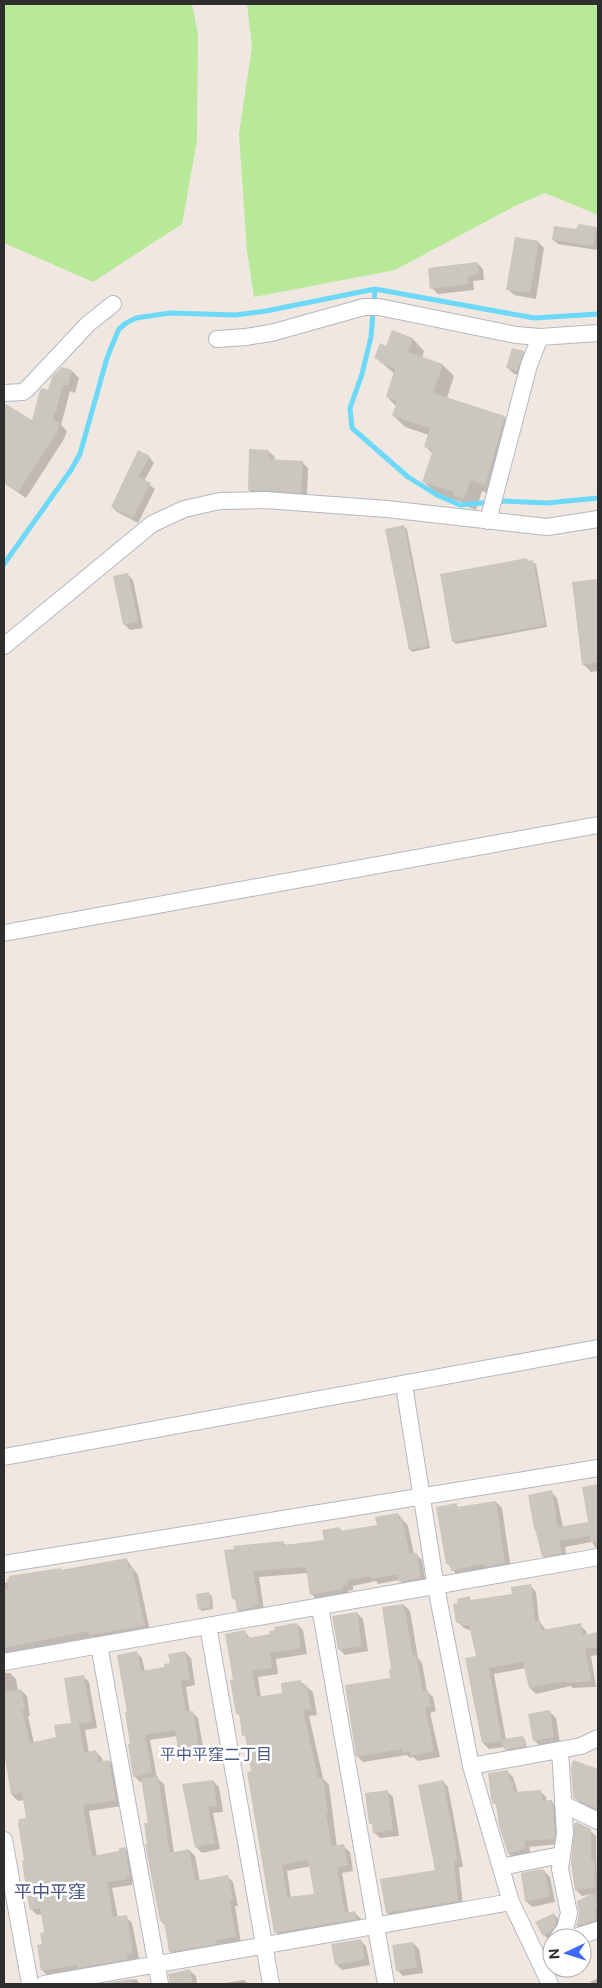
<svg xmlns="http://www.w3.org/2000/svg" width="602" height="1988" viewBox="0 0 602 1988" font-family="'Public Sans','Noto Sans JP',sans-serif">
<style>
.green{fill:#b8e999}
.shadow{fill:#0003;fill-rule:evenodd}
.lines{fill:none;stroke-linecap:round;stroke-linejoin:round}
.stream{stroke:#6dd9f8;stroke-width:5}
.building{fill:#cbc6be;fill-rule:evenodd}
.minor-casing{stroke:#b4b7c2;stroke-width:18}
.minor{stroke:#fff;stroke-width:16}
.labels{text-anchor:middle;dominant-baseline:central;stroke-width:5;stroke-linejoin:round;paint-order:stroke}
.neighbourhood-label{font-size:16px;fill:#4a5783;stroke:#fff}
.quarter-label{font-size:18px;fill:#4a5783;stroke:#fff}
</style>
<rect width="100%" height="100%" fill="#f0e8e0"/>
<!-- green -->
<path class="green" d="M4,4H192L198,34L197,141L182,224L93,282L4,243Z
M247,4H598V215L545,193L515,206L395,270L254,297L247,251L239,134L252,47Z"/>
<!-- shadow -->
<path class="shadow" d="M596,229L598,231L597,250L558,244L553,240L577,231Z
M538,242L544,248L536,299L514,295L508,289Z
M477,263L483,269L484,280L473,281L474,290L438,294L432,288Z
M393,332L413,339L424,351L422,358L443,365L454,376L447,398L504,417L516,429L496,496L482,491L476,510L466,506L461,502L435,493L423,481L433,454L425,446L429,435L405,427L393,415L396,406L387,397L395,374L376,358L387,347Z
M523,352L529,358L523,376L514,374L508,368Z
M72,371L79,378L75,393L70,391L61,425L67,431L64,439L26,498L4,483V472L11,460L4,455V405L33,422L49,391Z
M268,451L275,457L274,460L302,462L308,468L307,498L255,496L249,490Z
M149,457L154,463L144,481L155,489L138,523L117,512L112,507Z
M404,527L407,529L430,648L412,652L410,649Z
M527,560L536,564L547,627L456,644L453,641Z
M127,574L133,580L143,628L130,630L124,624Z
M598,581V671L591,672L583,664L574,583Z
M598,1485V1551L592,1542L565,1547L567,1559L549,1562L543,1556L551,1492L557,1498L563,1527L589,1523L583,1488Z
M496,1502L502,1508L511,1569L458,1576L448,1564L456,1505L460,1508Z
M398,1514L408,1526L414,1555L416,1554L422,1560L426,1584L406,1587L399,1580L378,1584L376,1581L353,1586V1590L348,1591V1595L317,1600L312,1594L308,1573L259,1577L264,1610L244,1616L238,1610L236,1602L233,1598L225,1551L283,1542L287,1546L325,1541L339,1528L343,1532L378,1526Z
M126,1559L138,1575L150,1631L96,1640L93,1637L11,1653L4,1660V1583L60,1569L62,1571Z
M531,1586L536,1592L539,1621L546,1630L580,1625L586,1631L587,1635L598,1634V1655L591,1656L596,1687L573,1688L571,1686L536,1694L530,1688L526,1668L494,1674L506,1740L523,1737L525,1740L527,1749L508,1752L505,1747L489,1749L483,1743L477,1657L472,1631L464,1628L458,1622L459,1604L469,1598L472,1601L513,1595Z
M209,1594L212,1596L213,1609L202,1611L200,1609Z
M404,1605L410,1611L418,1658L422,1663L427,1691L433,1697L436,1711L430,1713L440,1757L418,1761L413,1757L410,1758L407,1755L363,1762L358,1757L392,1679Z
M357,1613L363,1619L368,1651L345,1655L339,1649Z
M297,1624L303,1630L307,1654L276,1659L278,1674L258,1677L261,1697L284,1694L300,1681L313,1692L317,1715L309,1716L323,1778L329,1785L337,1847L343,1846L350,1852L353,1871L342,1873L349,1914L355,1913L361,1919L362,1925L282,1939L276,1932L253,1772L247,1738L243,1735L240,1716L237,1713L234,1680L245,1632L251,1639L272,1635ZM311,1866L315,1895L291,1898L287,1871Z
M136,1652L142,1658L145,1672L166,1668L185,1652L191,1658L195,1685L186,1687L190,1713L192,1712L198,1718L204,1752L185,1755L179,1750L177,1736L150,1740L157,1778L164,1784L174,1853L189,1850L195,1856L200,1882L227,1876L233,1882L238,1906H235L241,1943L176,1957L170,1951L166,1926L161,1921L148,1845L150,1824L143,1781L140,1782L134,1776L129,1713Z
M4,1673H10L16,1679L18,1691L21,1690L27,1696L30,1716H28L34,1743L57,1738L73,1724L83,1676L89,1682L97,1728L85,1730L89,1753L96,1752L102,1758L103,1762L109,1761L115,1767L121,1806L89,1811L97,1857L121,1852L125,1848L131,1855L136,1881L132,1882V1885L112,1888L118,1918L126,1917L132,1923L139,1958L133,1960V1965L49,1977L43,1971V1945L46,1933L43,1914L37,1915L31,1909L26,1861L27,1819L24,1800L18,1801L12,1795L4,1748Z
M550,1712L556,1718L560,1743L540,1746L534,1740Z
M507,1771L513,1777L518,1793L541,1792L546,1797L547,1802H552L557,1807L559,1844L529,1847L531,1854L514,1860L509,1854L500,1825L498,1807L494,1803Z
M598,1774V1811L580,1803L574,1797Z
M213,1781L219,1787L223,1812L213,1813L220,1849L202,1853L196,1847Z
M443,1781L448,1787L463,1867H459L463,1907L393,1919L387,1913L437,1871Z
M387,1791L393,1797L399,1836L380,1838L374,1832Z
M590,1830L596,1836L598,1927L583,1932L577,1926L580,1915L593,1894L582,1896L576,1890Z
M544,1871L550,1877L555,1902L532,1907L526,1901Z
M554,1914L559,1920L561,1931L550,1941L544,1935Z
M360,1940L366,1946L370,1965L342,1970L336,1964Z
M413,1943L419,1949L423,1973L403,1976L397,1970Z
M189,1970L196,1976L197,1984H171L170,1974Z
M598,1978V1984H592L590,1982Z
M136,1979L140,1984H109Z
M244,1980L249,1984H225V1983Z"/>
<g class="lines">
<!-- stream -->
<path class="stream" d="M375,289L371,337L362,374L350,408L352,428L408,477L437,495L460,505L503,501L547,503L598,498
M4,564L71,470L80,454L107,358L113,343L119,329L126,323L136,318L170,313L236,315L266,311L375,289L534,318L598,314"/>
</g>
<!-- building -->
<path class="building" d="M579,224L597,227L593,246L552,240L554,226L576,229Z
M515,237L539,241L530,293L506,290Z
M477,262L479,274L468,276L469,284L430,289L428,268Z
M392,330L413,338L408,352L443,364L433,393L505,416L485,485L471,480L464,499L453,495L454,492L422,482L433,450L424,447L430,428L392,416L397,401L386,397L395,368L379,362V360L374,358L380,343L386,346Z
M512,348L524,351L517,371L506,368Z
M62,367L72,370L68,386L63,385L53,420L60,423L57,433L18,492L4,482V403L32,420L40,390L42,388L48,390L52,377Z
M249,449L269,450V459L303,461L301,493L248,490Z
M138,450L150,456L138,477L151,483L133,518L111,507Z
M404,525L428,646L409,650L385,529Z
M527,558L528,561L533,560L545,625L452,642L440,574Z
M128,573L138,622L123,625L113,576Z
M598,579V662L582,665L572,582Z
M598,1484V1541L591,1542L590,1536L559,1541L562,1553L542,1557L535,1529H534L528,1495L552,1490L558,1527L588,1522L582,1487Z
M496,1501L505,1563L485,1567L484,1564L451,1571L450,1564H446L436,1507L457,1503V1507Z
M398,1513L399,1519L402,1518L410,1554L417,1553L421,1578L399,1582L397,1574L371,1579L370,1576L347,1580L348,1584L342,1585L343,1589L310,1595L306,1567L253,1571L259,1604L255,1605V1607L237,1611L235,1598L232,1599L224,1550L234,1549L233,1546L284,1541V1545L324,1540L322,1530L339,1527L340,1531L377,1525L375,1517Z
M127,1558L128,1568L132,1567L145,1626L89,1635L88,1631L4,1648V1589H8L7,1579H9V1576L61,1568V1570Z
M531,1584L535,1622L540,1620L542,1630L581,1623L583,1635L598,1632V1647L585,1649L591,1681L566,1683L565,1681L529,1688L523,1662L489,1668L502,1741L482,1743L465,1658L476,1656L469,1625L462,1626L461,1622L456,1623L453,1604L458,1603L457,1599L470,1596V1600L512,1594L511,1587Z
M209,1592L211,1607L198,1609L196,1594Z
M404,1604L413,1656L416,1655L423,1691L428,1690L431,1706L425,1707L434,1751L411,1756L410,1751L403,1753L402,1749L356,1757L345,1685L390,1678L389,1670L391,1669L382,1607Z
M357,1612L362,1646L338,1650L332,1616Z
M297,1623L301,1648L270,1653L272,1668L252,1671L257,1697L282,1693L281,1683L301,1680L302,1686L307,1685L311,1709L303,1710L318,1778L323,1777L328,1813H326L332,1846L344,1844L348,1865L337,1867L345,1913L355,1911L357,1919L274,1933L247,1772L251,1771L245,1735L242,1736L239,1713L236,1714L230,1680L233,1679L231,1668L225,1634L245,1630L247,1638L270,1634V1631L275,1630L274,1627ZM308,1860L314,1894L287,1897L282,1865Z
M137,1651L141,1671L165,1667L164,1664L170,1663L168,1654L185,1651L190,1680L181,1681L186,1712L193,1711L199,1747L178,1750L175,1730L145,1735L152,1773L133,1777L128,1744H130L125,1712H127L117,1655Z
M84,1675L92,1722L79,1724L84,1753L96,1750L98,1762L109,1760L116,1800L83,1805L92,1856L119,1851V1848L125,1847L130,1876H126L127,1879L107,1882L113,1917L127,1915L133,1953L127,1954L128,1959L78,1968V1965L41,1971L37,1945L42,1944L40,1933L44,1932L40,1908L30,1910L26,1889L22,1861L24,1860L18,1824L19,1819L26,1818L22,1793L11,1795L4,1752V1692L21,1689L25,1710H22L30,1743L56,1737L54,1725L71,1723L64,1678Z
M550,1710L554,1737L533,1741L528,1714Z
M523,1736L525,1746L504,1750L502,1739Z
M573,1760L598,1769V1809L573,1798L571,1767Z
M508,1770L509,1780H512L514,1792L541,1790L542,1801L552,1800L555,1833L554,1839L524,1841L526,1848L508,1854L499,1826L496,1804H493L491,1799L488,1773Z
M158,1776L170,1853L189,1849L195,1881L228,1875L233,1900L230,1901L236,1937L216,1940L217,1944L169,1952L164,1921H160L145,1844H147L144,1823H148L141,1779Z
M213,1780L217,1806L208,1807L215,1843L195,1848L182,1784Z
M443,1780L455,1844L457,1861L454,1862L458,1901L386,1913L380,1879L435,1870L418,1785Z
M388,1790L393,1830L373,1833L372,1824H369L365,1793Z
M577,1822L591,1829V1860H594L595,1887L575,1891L571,1863L574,1824Z
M541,1869L544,1870L550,1896L525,1902L521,1873Z
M594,1893L597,1907L594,1908L596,1920L576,1926L579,1915L577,1901Z
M554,1913L556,1925L550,1931L543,1936L535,1922Z
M361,1939L365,1959L335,1965L331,1944Z
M413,1942L417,1967L396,1971L392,1945Z
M190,1969L193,1984H170L168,1974Z
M131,1979L132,1984H100Z"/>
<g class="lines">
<!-- minor casing -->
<g class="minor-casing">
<path id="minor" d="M217,339L246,337L271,333L364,307H379L516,335L540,337L598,333
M4,393L23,392L27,389L88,324L113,304
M488,521L529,365L540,337
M4,646L152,524L184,509L220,501L265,500L387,509L547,527L598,519
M4,933L598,825
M404,1385L436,1587L471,1766L511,1902L550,1984
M4,1457L598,1348
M4,1564L598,1468
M320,1607L386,1984
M208,1626L271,1984
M99,1645L160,1984
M4,1662L598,1557
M471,1766L581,1746L598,1738
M563,1804L598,1821
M4,1840L30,1984
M501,1867L561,1855
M558,1938L565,1929L569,1913L560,1869L565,1833L560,1750
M572,1938L598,1930
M44,1984L511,1902"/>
</g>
<!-- minor -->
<use href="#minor" class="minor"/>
</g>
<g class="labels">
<!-- neighbourhood labels -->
<g class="neighbourhood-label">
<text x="216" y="1754">平中平窪二丁目</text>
</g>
<!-- quarter labels -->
<g class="quarter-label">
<text x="50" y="1891">平中平窪</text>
</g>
</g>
<!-- border -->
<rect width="602" height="1988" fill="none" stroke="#2e2e2e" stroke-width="10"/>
<!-- north arrow -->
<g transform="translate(567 1953) rotate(266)"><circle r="24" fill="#ffffff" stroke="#ababab"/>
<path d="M0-4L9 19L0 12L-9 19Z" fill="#3e6bff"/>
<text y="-8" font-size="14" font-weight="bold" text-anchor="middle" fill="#2e2e2e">N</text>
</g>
</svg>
